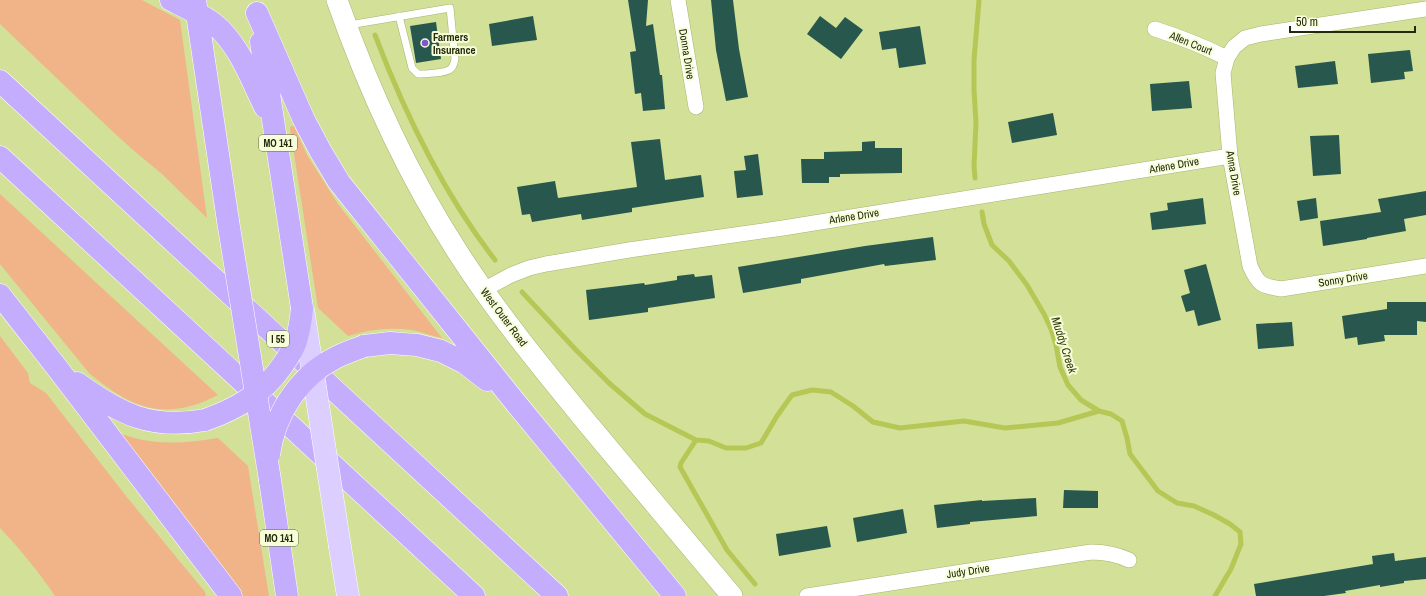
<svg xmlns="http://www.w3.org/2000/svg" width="1426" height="596" viewBox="0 0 1426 596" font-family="'Archivo Narrow',sans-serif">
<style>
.green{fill:#f0b488}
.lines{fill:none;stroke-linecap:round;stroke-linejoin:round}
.stream{stroke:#b6c756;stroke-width:5}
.building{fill:#28584d}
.lane-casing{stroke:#a8b46d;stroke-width:8}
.street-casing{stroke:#a8b46d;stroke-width:16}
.secondary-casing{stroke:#a8b46d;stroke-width:22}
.primary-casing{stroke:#fff;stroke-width:23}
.highway-casing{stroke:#fff;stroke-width:23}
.lane{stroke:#fff;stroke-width:7}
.street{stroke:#fff;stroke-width:15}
.secondary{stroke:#fff;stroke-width:21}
.primary{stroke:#dccefe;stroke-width:22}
.highway{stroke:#c4adfd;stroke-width:22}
.primary-bridge-casing{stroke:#fff;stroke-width:23;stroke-linecap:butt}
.highway-bridge-casing{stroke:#fff;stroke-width:23;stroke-linecap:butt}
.primary-bridge{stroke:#dccefe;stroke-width:22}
.highway-bridge{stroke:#c4adfd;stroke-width:22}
.poi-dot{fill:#8155cf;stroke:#f6fdd9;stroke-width:1.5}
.labels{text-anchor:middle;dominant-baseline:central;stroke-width:4;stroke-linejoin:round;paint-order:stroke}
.shield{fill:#f6fdd9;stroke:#626848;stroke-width:1}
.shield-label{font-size:10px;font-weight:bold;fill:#23280a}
.poi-label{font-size:11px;font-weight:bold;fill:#23280a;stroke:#f6fdd9;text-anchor:start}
.street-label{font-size:11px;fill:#23280a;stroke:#f6fdd9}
.water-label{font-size:12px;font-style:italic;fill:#343a0b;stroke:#f6fdd9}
</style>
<rect width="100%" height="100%" fill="#d3e097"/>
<!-- green -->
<path class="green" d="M0,0H142L180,20L207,218L162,174L133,150L111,130L0,24Z
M291,126H294L307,155L338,204L442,338C432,336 422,332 412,330C391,327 369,329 348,336L318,308L290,128Z
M0,194L218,395C165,422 132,409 89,373L0,264Z
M0,336L28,373L30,383L46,393L126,496L205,592L206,596H55C39,572 20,549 0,528Z
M114,431C148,446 182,444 218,438L248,466L269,596H242Z"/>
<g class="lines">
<!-- stream -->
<path class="stream" d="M375,35C405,114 443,193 495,260
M975,178L974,166L976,123L974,90V60L979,0
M982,212L984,224L992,245L1009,261L1027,285L1044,314L1051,329L1056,345L1060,367L1068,385L1081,400L1099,411L1111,414L1122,421L1127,438L1130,454L1158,491L1177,503L1194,506L1214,515L1230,524L1240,532L1241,544L1231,569L1215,596
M522,292L576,350L609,383L645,414L696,440L709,441L726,448H746L761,443L777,416L792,395L812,390L831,392L853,406L873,422L900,428L964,421L1005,428L1058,423L1099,411
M696,440L681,463L680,467L727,550L755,584"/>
</g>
<!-- building -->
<path class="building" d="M628,0H648L646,26L653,24L660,75H662L665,109L643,111L641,93L635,94L630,52L636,51Z
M711,0H733L739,49L748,97L726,101L716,50Z
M533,16L537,40L492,46L489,24Z
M820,16L836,28L845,17L863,30L841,59L807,34Z
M436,22L441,59L416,63L410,26Z
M920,26L926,64L899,68L896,48L882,50L879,32Z
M1410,50L1413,71L1404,72L1405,79L1371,83L1368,54Z
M1335,61L1338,84L1298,88L1295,66Z
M1189,81L1192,108L1152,111L1150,84Z
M1053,113L1057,135L1012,143L1008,122Z
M1339,135L1341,174L1313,176L1310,136Z
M660,139L665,180L701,175L704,197L632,208V212L582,220L581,214L532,222L530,214L522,215L517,187L555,181L558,198L637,187L631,142Z
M875,141V148H902V173L840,174V177H829V183H802L801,159H824V152L862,151V142Z
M758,154L763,195L737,198L734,171L746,170L744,156Z
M1426,191V215L1404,219L1406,231L1367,238V239L1323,246L1320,221L1381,212L1378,199Z
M1203,198L1206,224L1152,230L1150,213L1168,210L1167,203Z
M1316,198L1318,218L1300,221L1297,201Z
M933,237L936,260L885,266L884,264L801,279V283L743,293L738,267L865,246Z
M1206,264L1221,320L1198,326L1194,310L1186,312L1181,296L1190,293L1184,270Z
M694,274L695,277L712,275L715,298L648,308V312L589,320L586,290L644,283L645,285L677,280V276Z
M1387,302H1426V322L1417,321V335H1384L1385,341L1358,345L1357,337L1345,339L1342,316L1387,309Z
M1292,322L1294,346L1258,349L1256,324Z
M1064,490L1098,491V508H1063Z
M1036,498L1037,516L970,522V524L937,528L934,505L982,500V501Z
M903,509L907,533L857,542L853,518Z
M827,526L831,547L779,556L776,534Z
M1394,553L1395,561L1426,557V579L1404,581V583L1380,587V585L1345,591L1346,593L1324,596H1256L1254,584L1373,564L1372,556Z"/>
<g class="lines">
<!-- lane casing -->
<g class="lane-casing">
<path id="lane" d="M349,25L450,8L455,59C454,63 454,67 449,70C444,73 425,74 418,74L412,68L399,16"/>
</g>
<!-- street casing -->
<g class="street-casing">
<path id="street" d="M678,0L696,107
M1426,9L1261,34L1245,38L1234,47L1227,58L1223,73L1230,156L1250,266C1258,284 1261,286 1281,289L1426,266
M1155,29C1180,37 1203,46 1227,58
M483,290L511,275L529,268L546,264L629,250L783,228L1230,156
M807,596L1091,552C1105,552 1116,554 1129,560"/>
</g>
<!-- secondary casing -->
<g class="secondary-casing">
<path id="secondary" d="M337,0C368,88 406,172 457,251C496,312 542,368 588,424C636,481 684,539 732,596"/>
</g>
<!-- primary casing -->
<g class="primary-casing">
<path id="primary" d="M340,547L348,596"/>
</g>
<!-- highway casing -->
<g class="highway-casing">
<path id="highway" d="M171,0C185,7 201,14 214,24C239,44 251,79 265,107
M195,0L228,221
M257,13L304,120L321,152L339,182L515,402L675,596
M261,42L302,308
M0,81L557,596
M0,157L474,596
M0,295L58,369L231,596
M364,346L390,343L417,345L441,351L465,363L487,380
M77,383C120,414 151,430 205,420
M270,480L287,596"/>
</g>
<!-- lane -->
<use href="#lane" class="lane"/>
<!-- street -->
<use href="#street" class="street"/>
<!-- secondary -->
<use href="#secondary" class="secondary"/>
<!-- primary -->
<use href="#primary" class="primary"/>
<!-- highway -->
<use href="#highway" class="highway"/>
<!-- primary-bridge casing -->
<g class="primary-bridge-casing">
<path id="primary-bridge" d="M303,309L340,547"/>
</g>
<!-- highway-bridge casing -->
<g class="highway-bridge-casing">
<path id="highway-bridge" d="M228,221L270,480
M205,420C236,409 263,394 282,366C287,359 293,350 296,341C299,331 301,319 302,308
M269,454C275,414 298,377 335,358C344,353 354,350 364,346"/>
</g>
<!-- primary-bridge -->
<use href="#primary-bridge" class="primary-bridge"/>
<!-- highway-bridge -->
<use href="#highway-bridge" class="highway-bridge"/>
</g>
<!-- markers -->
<circle class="poi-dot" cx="425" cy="43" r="4"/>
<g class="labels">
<!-- shield labels -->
<g class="shield">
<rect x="259" y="135" width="38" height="16" rx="3"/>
<rect x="267" y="331" width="22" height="16" rx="3"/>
<rect x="260" y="530" width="38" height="16" rx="3"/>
</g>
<g class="shield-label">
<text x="278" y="143">MO 141</text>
<text x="278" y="339">I 55</text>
<text x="279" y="538">MO 141</text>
</g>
<!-- poi labels -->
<g class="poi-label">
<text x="433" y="37">Farmers<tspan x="433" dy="13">Insurance</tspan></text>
</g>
<!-- street labels -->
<g class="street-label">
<text transform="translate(1191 43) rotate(22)">Allen Court</text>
<text transform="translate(687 54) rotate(81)">Donna Drive</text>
<text transform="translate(1174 165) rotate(-10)">Arlene Drive</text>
<text transform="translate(1234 173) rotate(80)">Anna Drive</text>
<text transform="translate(854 216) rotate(-9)">Arlene Drive</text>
<text transform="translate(1343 279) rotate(-9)">Sonny Drive</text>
<text transform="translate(504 317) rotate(53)">West Outer Road</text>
<text transform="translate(968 571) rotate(-9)">Judy Drive</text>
</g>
<!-- water labels -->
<g class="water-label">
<text transform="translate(1064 345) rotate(72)">Muddy Creek</text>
</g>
</g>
<!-- scale -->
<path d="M1290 26v6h125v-6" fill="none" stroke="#23280a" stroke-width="2"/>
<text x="1296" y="26" font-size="12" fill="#23280a" stroke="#f6fdd9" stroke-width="3" paint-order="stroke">50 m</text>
</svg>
